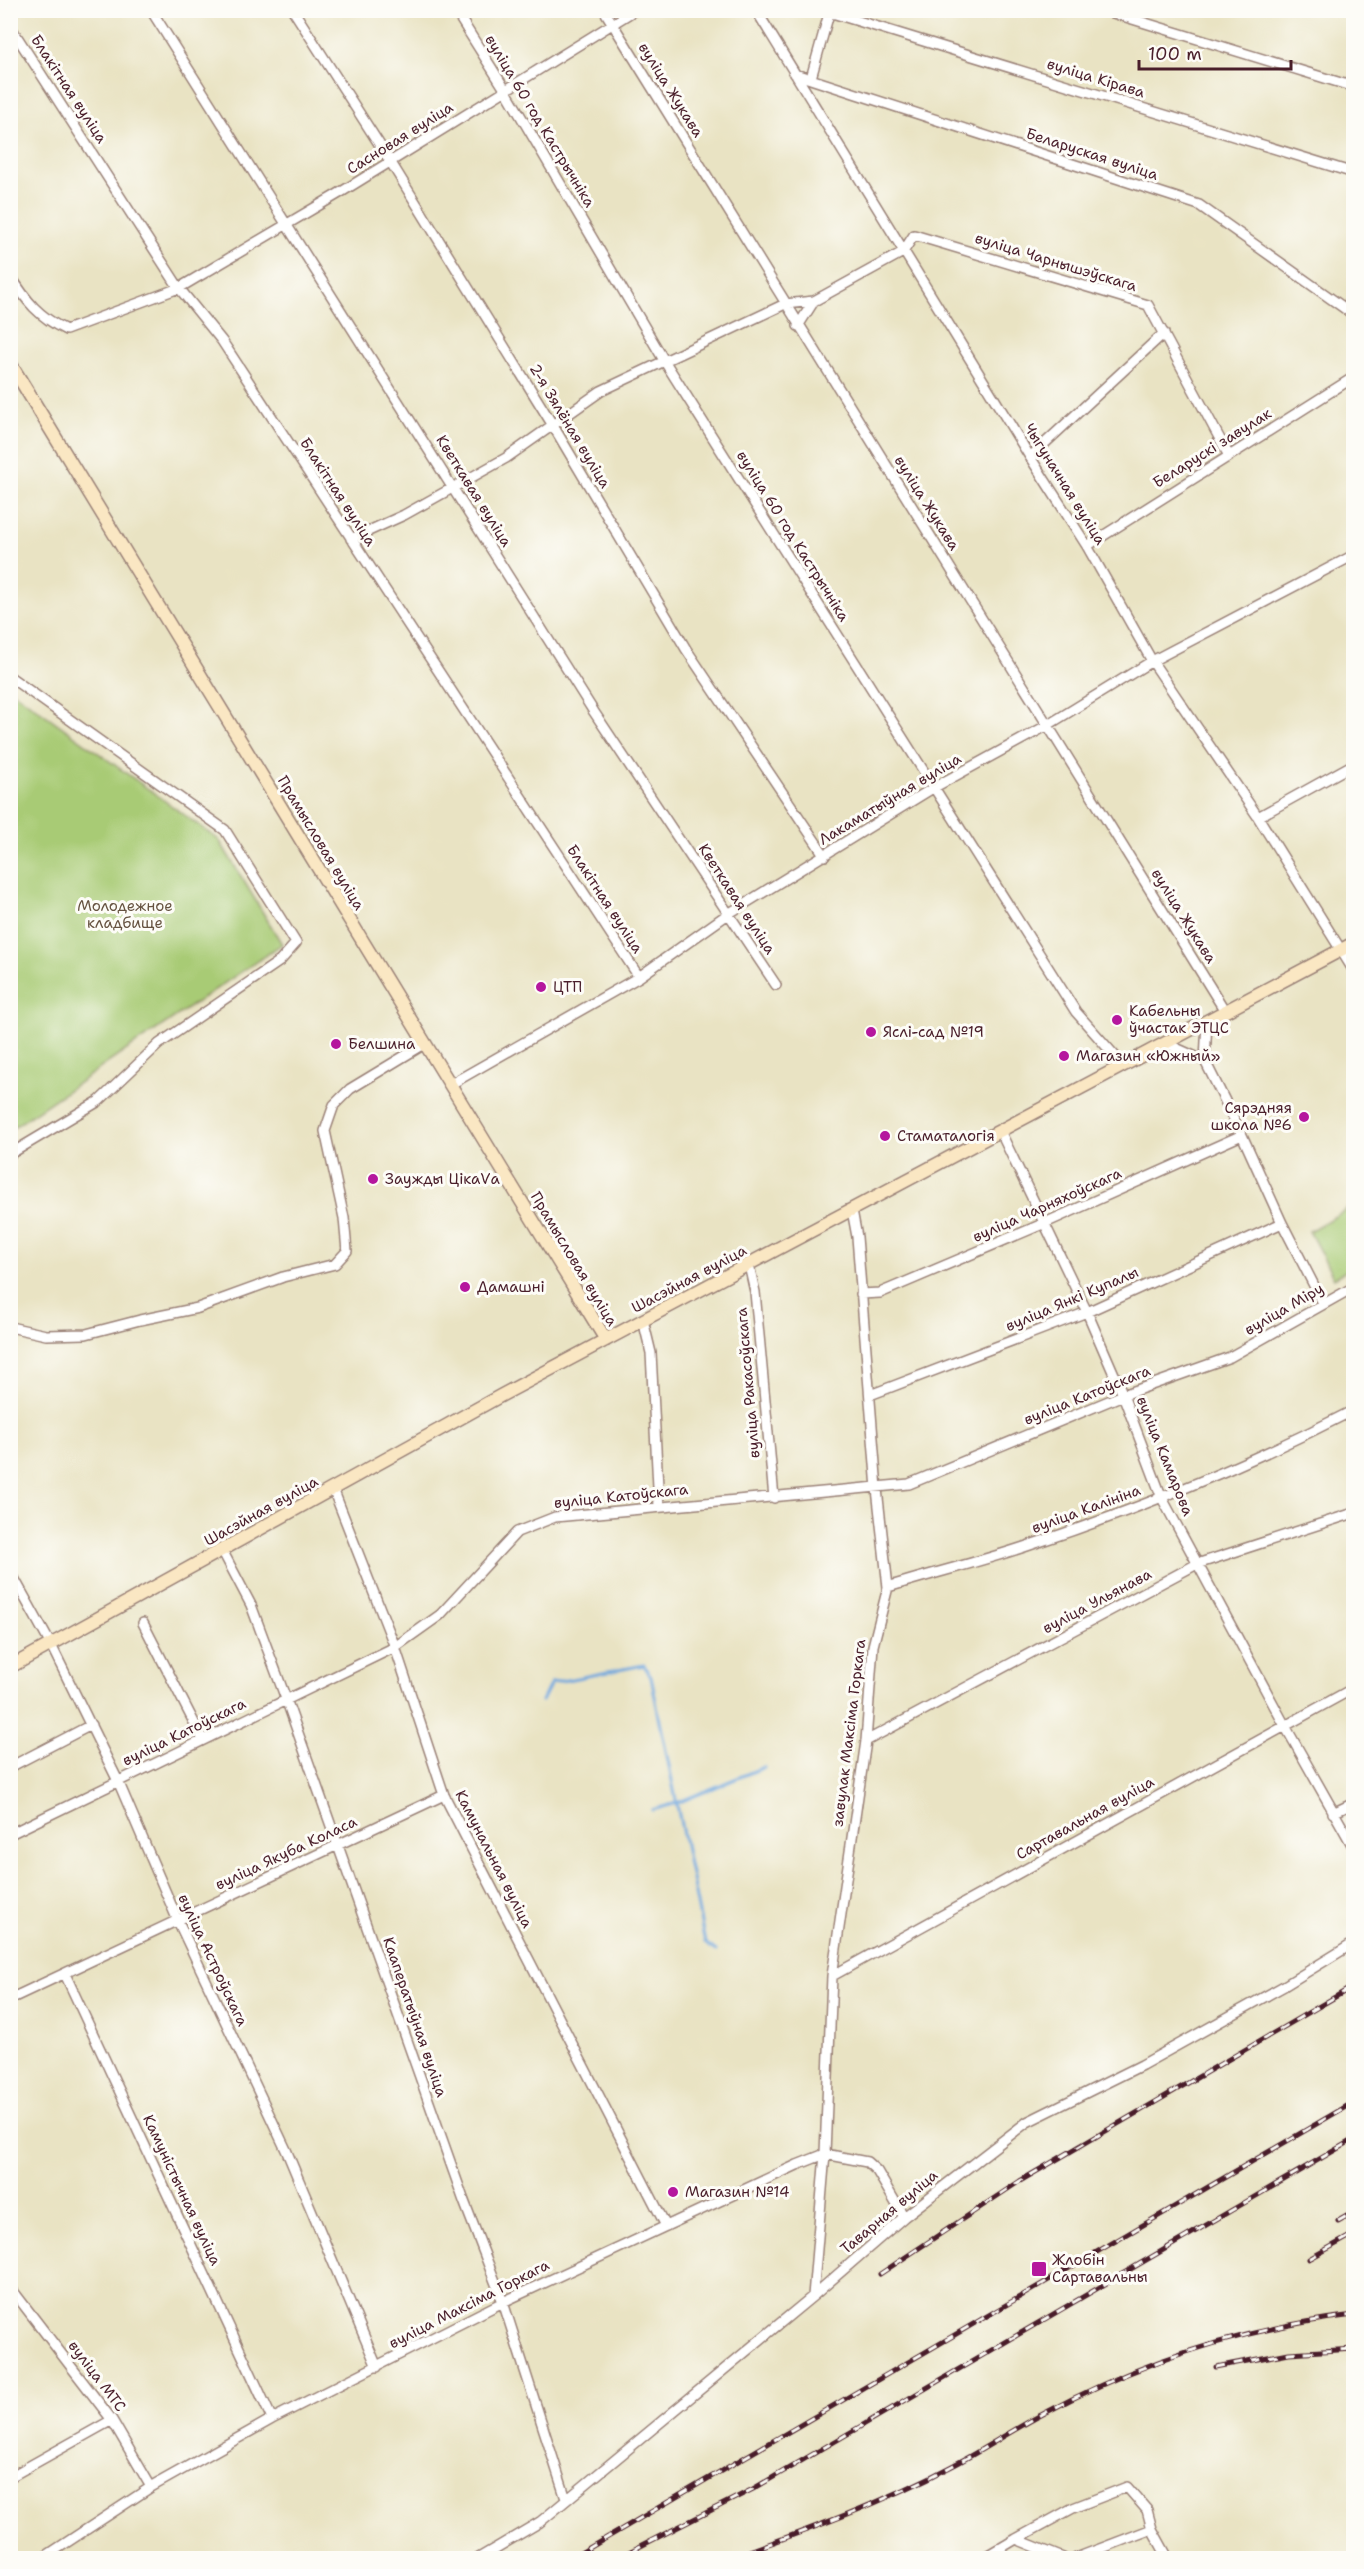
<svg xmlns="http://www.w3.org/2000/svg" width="1364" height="2569" viewBox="0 0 1364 2569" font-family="'Shantell Sans',sans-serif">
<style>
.green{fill:#a8cb75;stroke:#797550;stroke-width:1.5}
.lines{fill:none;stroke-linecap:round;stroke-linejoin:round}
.stream{stroke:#6fa7de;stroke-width:3}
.street-casing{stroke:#9a8177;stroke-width:12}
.secondary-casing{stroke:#9a8177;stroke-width:15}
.street{stroke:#fff;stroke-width:9}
.secondary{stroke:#fae7c3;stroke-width:12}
.rail-casing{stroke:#4a1f2b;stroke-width:5}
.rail{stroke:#fdfcf7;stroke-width:3;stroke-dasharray:9;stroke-linecap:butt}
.poi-dot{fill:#b5179e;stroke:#fdfcf7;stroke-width:2}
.labels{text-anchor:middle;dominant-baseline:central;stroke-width:6;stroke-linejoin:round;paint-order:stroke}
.street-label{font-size:15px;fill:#4a1f2b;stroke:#fdfcf7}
.park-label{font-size:15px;fill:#665341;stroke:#fdfcf7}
.poi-label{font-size:15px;fill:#4a1f2b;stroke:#fdfcf7;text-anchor:start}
</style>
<rect width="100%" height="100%" fill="#fdfcf7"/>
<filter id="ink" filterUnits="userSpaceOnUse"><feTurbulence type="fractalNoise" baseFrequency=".0167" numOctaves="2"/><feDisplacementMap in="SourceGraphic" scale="12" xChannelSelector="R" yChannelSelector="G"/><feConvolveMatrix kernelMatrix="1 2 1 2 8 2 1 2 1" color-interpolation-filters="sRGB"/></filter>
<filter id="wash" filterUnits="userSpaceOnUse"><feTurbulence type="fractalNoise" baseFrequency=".008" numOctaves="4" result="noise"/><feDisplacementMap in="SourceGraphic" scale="24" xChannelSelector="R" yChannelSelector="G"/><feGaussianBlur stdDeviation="1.35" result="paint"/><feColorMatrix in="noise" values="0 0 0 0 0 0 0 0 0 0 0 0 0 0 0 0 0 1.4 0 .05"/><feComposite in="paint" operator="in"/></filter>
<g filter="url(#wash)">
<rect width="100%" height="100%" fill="#e9e3c3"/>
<!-- green -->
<path class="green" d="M11,690L219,840L282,944L11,1129Z
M1353,1206V1267L1334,1278L1309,1231Z"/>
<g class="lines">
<!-- stream -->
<path class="stream" d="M542,1701L551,1683L644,1665L651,1677L705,1943L716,1951
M652,1810L677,1803L764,1767"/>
</g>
</g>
<g filter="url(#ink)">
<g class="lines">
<!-- street casing -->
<g class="street-casing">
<path id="street" d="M151,10L594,712L776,985
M293,10L390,161L552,424L686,649L825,856
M455,10L506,91L665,362L1076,1012L1123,1065
M604,10L1225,1011
M756,10L1030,457L1087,546L1152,661L1258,817L1354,971
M1103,10L1354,87
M829,12L1354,173
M10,26L179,288L222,341L639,977
M795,74L1199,205L1354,315
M811,78L830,10
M10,275C26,301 39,317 66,330L179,288L338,194L635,10
M798,326L814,301
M1030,457L1164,333
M351,539L404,515L506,458L601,391L785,304L814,301L903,252L914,235L1148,305L1229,456
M1087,546L1354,377
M10,677L225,830L296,943L280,961L159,1044L99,1101L10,1154
M1258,817L1354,764
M1165,1043L1205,1061L1242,1135L1282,1223L1323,1303
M1205,1061L1207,1021
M451,1084L639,977L728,914L933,788L1048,725L1152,661L1354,555
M1000,1131L1087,1312L1123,1395L1162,1498L1284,1724L1354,1848
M749,1265L755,1292L774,1498
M861,1294L880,1293L1045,1223L1242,1135
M643,1320L651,1353L659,1506
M10,1327L46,1335L86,1334L140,1320L198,1308L283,1277L335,1264L347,1251L344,1218L325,1131L334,1105L350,1089L426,1043
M870,1395L1087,1312L1282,1223
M333,1489L395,1647L444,1795L666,2226
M222,1550L251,1605L286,1699L464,2201L503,2302L566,2499
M10,1571L51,1645L118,1781L178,1921L287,2152L377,2367
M888,1587C933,1573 979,1562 1024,1547C1137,1510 1248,1465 1354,1410
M143,1623L203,1740
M866,1741L1197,1564L1354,1513
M10,1767L91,1725
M1333,1813L1354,1803
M10,1834L395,1647L440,1615L517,1532L555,1517L909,1484L1123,1395L1230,1357L1354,1287
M65,1974L272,2419
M832,1976L1354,1688
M10,1999L444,1795
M10,2287L112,2420L151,2487
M813,2296L825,2154L832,1976L866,1741L873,1646L888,1587L877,1489L857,1237L852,1210
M10,2477L112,2420
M1016,2539L1073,2508L1127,2487L1147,2510L1152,2529
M43,2558L151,2487L272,2419L503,2302L797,2165L825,2154L867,2162L877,2171L904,2217
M479,2558L540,2522L813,2296L904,2217L1027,2122L1142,2065L1284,1986L1354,1943
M984,2558L1016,2539L1063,2558
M1076,2558L1152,2529L1168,2558"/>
</g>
<!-- secondary casing -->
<g class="secondary-casing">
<path id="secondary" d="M10,363L606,1340
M10,1667L502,1395L1354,943"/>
</g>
<!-- street -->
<use href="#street" class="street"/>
<!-- secondary -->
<use href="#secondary" class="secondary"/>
<!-- rail casing -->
<g class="rail-casing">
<path id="rail" d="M1338,2221L1354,2212
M1309,2259L1354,2234
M880,2274L1020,2181L1354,1986
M1216,2367L1289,2353L1354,2349
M572,2558L1354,2102
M617,2558L753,2489L1354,2139
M730,2558C805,2531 881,2504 952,2466C983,2450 1012,2430 1043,2414C1139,2362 1245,2328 1354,2315"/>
</g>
<!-- rail -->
<use href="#rail" class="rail"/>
</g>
</g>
<!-- markers -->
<g class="poi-dot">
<circle cx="541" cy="987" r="6"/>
<circle cx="1117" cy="1020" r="6"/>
<circle cx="871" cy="1032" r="6"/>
<circle cx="336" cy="1044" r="6"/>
<circle cx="1064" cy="1056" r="6"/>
<circle cx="1304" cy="1117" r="6"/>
<circle cx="885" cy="1136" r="6"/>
<circle cx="373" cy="1179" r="6"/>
<circle cx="465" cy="1287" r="6"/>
<circle cx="673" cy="2192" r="6"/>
<rect x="1031" y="2261" width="16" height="16" rx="3"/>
</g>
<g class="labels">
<!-- street labels -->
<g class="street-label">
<text transform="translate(1096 78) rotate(17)">вуліца Кірава</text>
<text transform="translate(69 89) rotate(57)">Блакітная вуліца</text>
<text transform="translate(671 90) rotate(58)">вуліца Жукава</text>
<text transform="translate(540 121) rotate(59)">вуліца 60 год Кастрычніка</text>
<text transform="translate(400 138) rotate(-32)">Сасновая вуліца</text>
<text transform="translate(1092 154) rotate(18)">Беларуская вуліца</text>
<text transform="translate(1056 262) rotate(17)">вуліца Чарнышэўскага</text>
<text transform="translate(570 426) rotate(59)">2-я Зялёная вуліца</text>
<text transform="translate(1212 448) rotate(-32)">Беларускі завулак</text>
<text transform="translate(1065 484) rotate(58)">Чыгуначная вуліца</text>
<text transform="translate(474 491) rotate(58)">Кветкавая вуліца</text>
<text transform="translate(338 492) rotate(57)">Блакітная вуліца</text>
<text transform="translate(927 503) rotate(58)">вуліца Жукава</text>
<text transform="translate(793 536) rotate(58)">вуліца 60 год Кастрычніка</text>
<text transform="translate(890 799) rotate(-31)">Лакаматыўная вуліца</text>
<text transform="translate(321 843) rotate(59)">Прамысловая вуліца</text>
<text transform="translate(605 899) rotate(57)">Блакітная вуліца</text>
<text transform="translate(737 899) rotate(57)">Кветкавая вуліца</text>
<text transform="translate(1184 916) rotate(58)">вуліца Жукава</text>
<text transform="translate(1047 1205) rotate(-24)">вуліца Чарняхоўскага</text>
<text transform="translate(574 1259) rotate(59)">Прамысловая вуліца</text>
<text transform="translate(689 1279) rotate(-28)">Шасэйная вуліца</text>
<text transform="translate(1072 1299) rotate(-23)">вуліца Янкі Купалы</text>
<text transform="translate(1284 1309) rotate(-30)">вуліца Міру</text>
<text transform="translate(748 1383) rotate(-95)">вуліца Ракасоўскага</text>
<text transform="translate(1087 1395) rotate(-22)">вуліца Катоўскага</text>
<text transform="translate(1165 1456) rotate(68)">вуліца Камарова</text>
<text transform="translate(621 1496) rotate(-6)">вуліца Катоўскага</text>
<text transform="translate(1086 1509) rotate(-20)">вуліца Калініна</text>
<text transform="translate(261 1511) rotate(-29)">Шасэйная вуліца</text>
<text transform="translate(1097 1601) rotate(-28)">вуліца Ульянава</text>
<text transform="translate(184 1732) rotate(-26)">вуліца Катоўскага</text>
<text transform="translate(849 1733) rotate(-83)">завулак Максіма Горкага</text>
<text transform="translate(1085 1818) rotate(-29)">Сартавальная вуліца</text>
<text transform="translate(286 1853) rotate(-25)">вуліца Якуба Коласа</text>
<text transform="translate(494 1859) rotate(63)">Камунальная вуліца</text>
<text transform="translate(213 1960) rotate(65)">вуліца Астроўскага</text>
<text transform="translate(415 2017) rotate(71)">Кааператыўная вуліца</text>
<text transform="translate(182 2190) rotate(65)">Камуністычная вуліца</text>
<text transform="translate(889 2212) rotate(-40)">Таварная вуліца</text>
<text transform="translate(469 2304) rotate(-27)">вуліца Максіма Горкага</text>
<text transform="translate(97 2376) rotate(53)">вуліца МТС</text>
</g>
<!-- park labels -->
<g class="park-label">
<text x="125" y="906">Молодежное<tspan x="125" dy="17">кладбище</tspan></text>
</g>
<!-- poi labels -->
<g class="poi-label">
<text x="553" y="987">ЦТП</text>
<text x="1129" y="1011">Кабельны<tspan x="1129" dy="17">ўчастак ЭТЦС</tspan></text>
<text x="883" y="1032">Яслі-сад №19</text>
<text x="348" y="1044">Белшина</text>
<text x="1076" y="1056">Магазин «Южный»</text>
<text x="1292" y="1108" text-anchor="end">Сярэдняя<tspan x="1292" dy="17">школа №6</tspan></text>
<text x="897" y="1136">Стаматалогія</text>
<text x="385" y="1179">Заужды ЦікаVа</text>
<text x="477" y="1287">Дамашні</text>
<text x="685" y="2192">Магазин №14</text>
<text x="1052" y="2260">Жлобін<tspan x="1052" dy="17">Сартавальны</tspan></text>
</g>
</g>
<!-- margin -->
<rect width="1364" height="2569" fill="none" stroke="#fdfcf7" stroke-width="36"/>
<!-- scale -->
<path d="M1139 60v9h152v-9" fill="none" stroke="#4a1f2b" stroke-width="3"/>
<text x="1148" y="60" font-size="18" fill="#4a1f2b" stroke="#fdfcf7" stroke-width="4.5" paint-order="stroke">100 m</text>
</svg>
